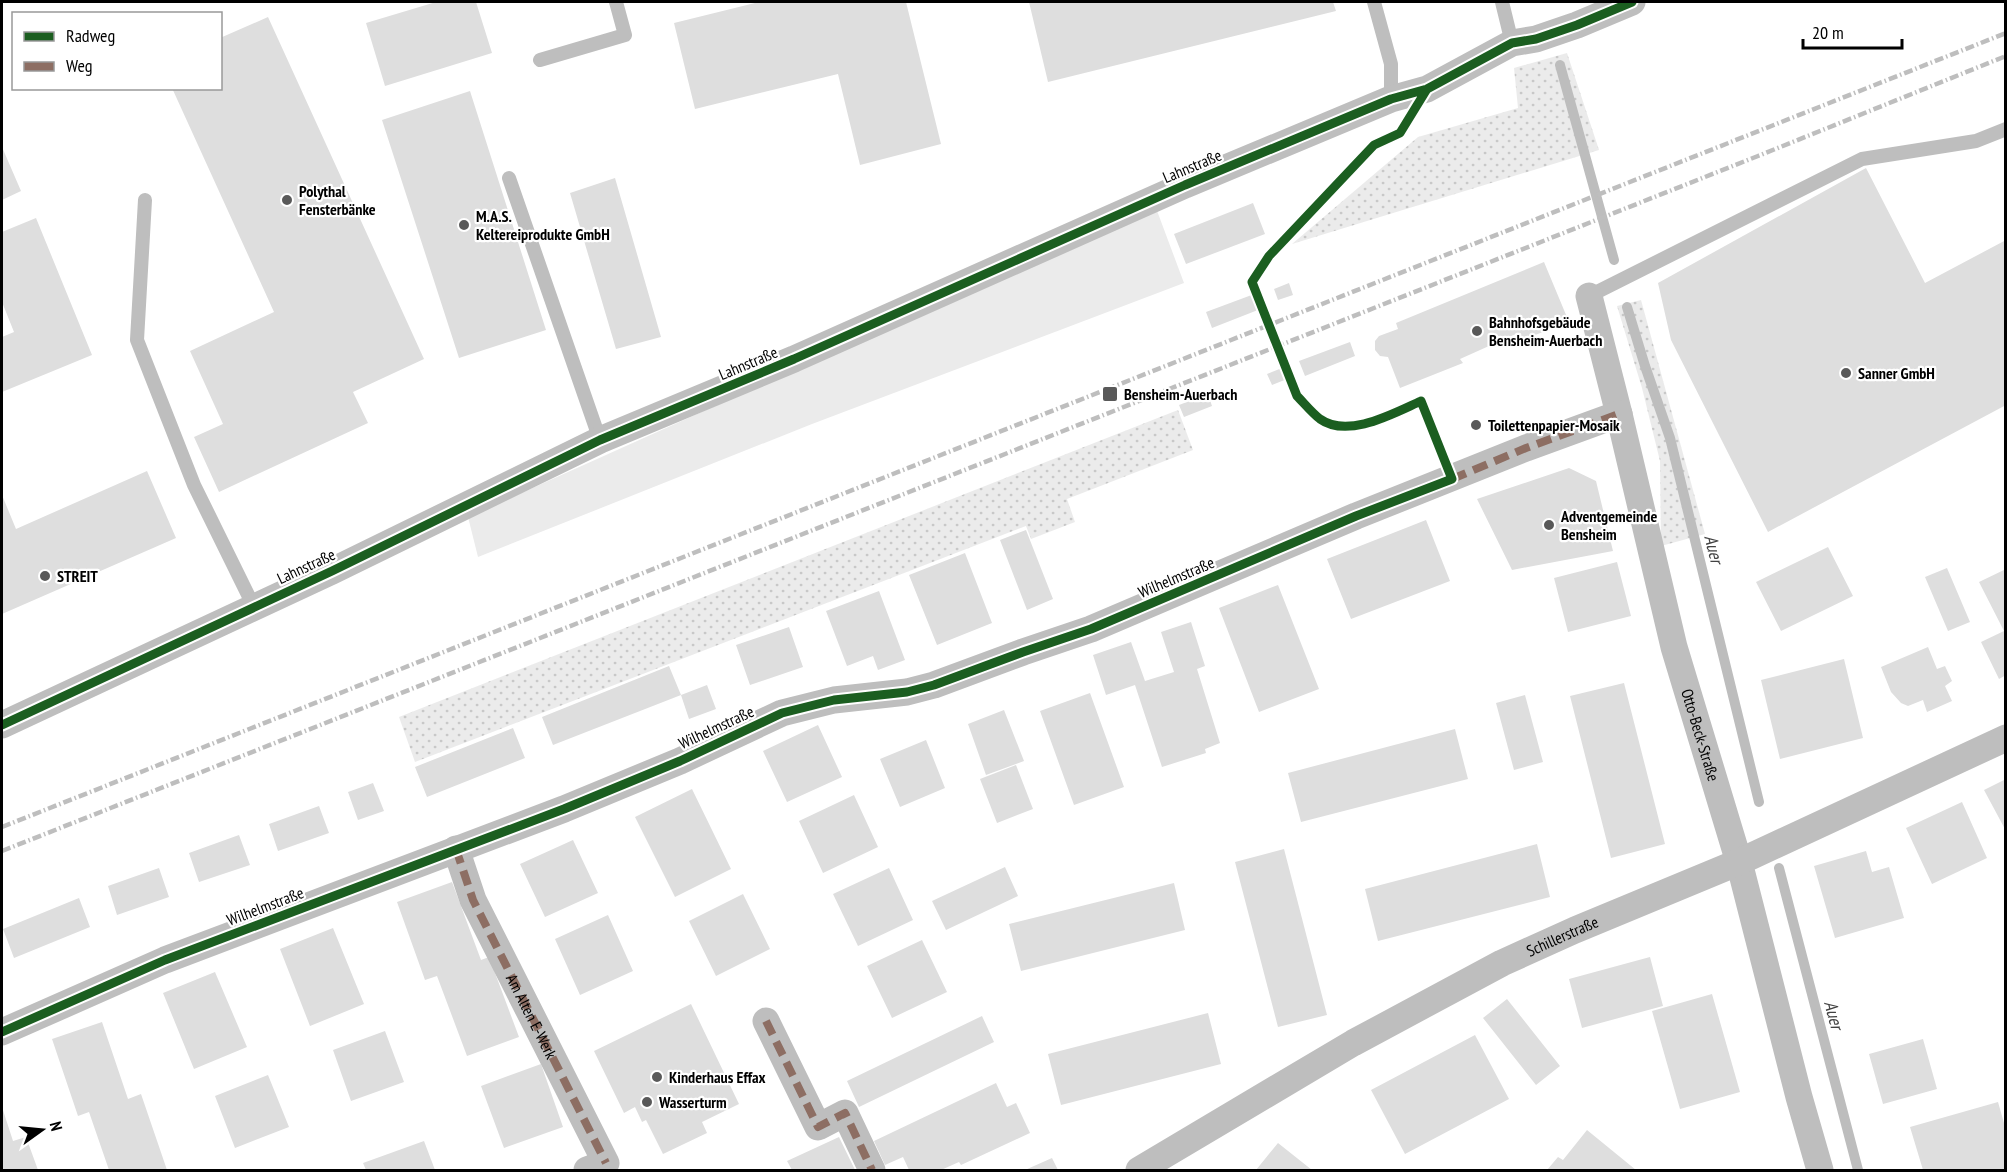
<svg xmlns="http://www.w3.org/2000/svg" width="2007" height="1172" viewBox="0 0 2007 1172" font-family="'PT Sans Narrow',sans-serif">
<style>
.grass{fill:url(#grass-dots)}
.garden{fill:#ebebeb}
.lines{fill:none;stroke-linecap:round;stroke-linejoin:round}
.stream{stroke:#bdbdbd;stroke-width:10}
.building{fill:#dedede}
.service{stroke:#bebebe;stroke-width:14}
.minor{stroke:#bebebe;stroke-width:27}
.rail{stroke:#bebebe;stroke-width:4.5;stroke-dasharray:9 3 1.5 3;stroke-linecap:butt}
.quiet{stroke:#8d6e63;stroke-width:8;stroke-dasharray:15 8;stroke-linecap:butt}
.cycleway-casing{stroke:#fff;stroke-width:13}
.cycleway{stroke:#1b5e20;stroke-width:9}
.poi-dot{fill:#595959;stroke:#fff;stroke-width:2}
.labels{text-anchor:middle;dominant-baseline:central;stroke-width:4.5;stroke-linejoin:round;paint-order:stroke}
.street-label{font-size:16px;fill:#000;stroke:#fff}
.poi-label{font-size:16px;font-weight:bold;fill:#000;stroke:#fff;text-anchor:start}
.water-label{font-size:18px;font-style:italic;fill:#424242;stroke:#fff}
</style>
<defs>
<pattern id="grass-dots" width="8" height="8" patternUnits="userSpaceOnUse" patternTransform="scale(1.5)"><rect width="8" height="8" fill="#ebebeb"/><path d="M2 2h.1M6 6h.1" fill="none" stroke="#c8c8c8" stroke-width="1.8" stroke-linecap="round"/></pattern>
</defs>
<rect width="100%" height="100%" fill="#fff"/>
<!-- grass -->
<path class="grass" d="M1567,53L1599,150L1292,244L1418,137L1518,108L1514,68Z
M1641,300L1705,534L1661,546L1660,461L1642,388L1617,306Z
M1178,410L1193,450L1067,499L1075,522L1031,539L1026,526L415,762L399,717Z"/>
<!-- garden -->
<path class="garden" d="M1156,208L1184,283L812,424L478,557L468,517Z"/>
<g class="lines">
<!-- stream -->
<path class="stream" d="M1560,65L1614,260
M1627,307L1645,366L1670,438L1759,802
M1779,868L1858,1170"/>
</g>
<!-- building -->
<path class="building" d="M436,2H476L492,53L385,86L366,23Z
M759,2H906L941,144L860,165L838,74L695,109L674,23Z
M1029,2H1333L1336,11L1048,82Z
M268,17L424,359L353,392L368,423L219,492L194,437L223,424L190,351L274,312L172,88H220V38Z
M470,91L546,330L459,358L382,120Z
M2,147L21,191L2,200Z
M1866,168L1925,283L2006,240V405L1768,532L1671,340L1658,283Z
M615,178L661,337L616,349L570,193Z
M1253,203L1265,234L1186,264L1174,234Z
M36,218L92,355L2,392V337L14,332L2,302V232Z
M1544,262L1569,322L1522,340L1518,333L1460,359L1463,363L1400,388L1388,357L1380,356L1375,350V341L1379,336L1398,329L1396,323Z
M1289,283L1293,295L1278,300L1274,289Z
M1257,293L1263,308L1212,328L1206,312Z
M1350,342L1355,356L1305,376L1299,361Z
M1282,368L1287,379L1272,385L1267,374Z
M1208,394L1212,406L1184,417L1179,405Z
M1569,468L1596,481L1613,551L1512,570L1477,499Z
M147,471L176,538L2,614V495L16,529Z
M1426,520L1450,581L1351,619L1327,559Z
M1026,530L1053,599L1027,610L1000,540Z
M1828,547L1853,596L1781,631L1756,582Z
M965,553L992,623L937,645L909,575Z
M1617,562L1631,616L1568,632L1554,578Z
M1947,568L1970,622L1948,631L1925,577Z
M2006,569V675L1999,679L1981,642L2004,631L1979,582Z
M1278,585L1319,689L1259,712L1219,608Z
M879,591L905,660L878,670L873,656L847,666L826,611Z
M1191,622L1205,666L1197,669L1220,743L1205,749L1206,753L1162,767L1135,685L1106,695L1093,655L1131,642L1145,681L1174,672L1161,632Z
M789,627L803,667L750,685L736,645Z
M1928,647L1937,669L1945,666L1952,681L1945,686L1952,701L1927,712L1923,700L1908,706L1901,703L1891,692L1881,667Z
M1844,659L1863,738L1780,759L1761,680Z
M669,666L681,695L707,685L716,709L689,719L681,695L553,745L542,717Z
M1624,683L1665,844L1611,858L1570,696Z
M1090,693L1124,787L1074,805L1040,711Z
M1525,695L1543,762L1514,770L1496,703Z
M1004,710L1024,761L986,775L968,724Z
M818,725L842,777L787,802L763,751Z
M513,728L525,758L427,797L415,767Z
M1455,729L1468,779L1301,822L1288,773Z
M926,740L945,788L900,807L880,759Z
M1016,765L1033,809L997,823L980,779Z
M2006,779V831L1984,790Z
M373,783L384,811L358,820L348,792Z
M692,789L731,869L675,897L635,817Z
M854,795L878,847L823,873L799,821Z
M1962,802L1987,858L1932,884L1906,828Z
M319,806L329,833L278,851L269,824Z
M239,835L250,865L199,882L189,853Z
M573,840L598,893L545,917L520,864Z
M1537,844L1550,897L1378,941L1365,889Z
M1284,849L1327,1015L1278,1027L1235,862Z
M1866,851L1872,872L1889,867L1904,918L1835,938L1814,866Z
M1005,867L1018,896L946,930L932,901Z
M159,868L169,897L117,915L108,886Z
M889,868L913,920L858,946L833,894Z
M452,882L481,960L489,957L519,1037L467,1056L437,976L425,980L397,902Z
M1174,883L1185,930L1021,971L1009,924Z
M743,894L770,949L716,976L689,921Z
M79,898L90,927L14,958L3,929Z
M608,915L633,971L580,995L555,939Z
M333,928L364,1004L310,1026L280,949Z
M922,940L947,992L892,1018L867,966Z
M1650,957L1663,1006L1582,1028L1569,979Z
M215,972L247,1047L194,1069L163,993Z
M1712,994L1740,1092L1680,1109L1652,1011Z
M1507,999L1560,1066L1536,1085L1483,1018Z
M691,1004L739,1104L702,1122L707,1133L663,1154L646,1120L642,1122L635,1107L624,1113L594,1051Z
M1208,1013L1221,1064L1061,1105L1048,1054Z
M982,1016L994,1042L859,1107L847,1081Z
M102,1022L128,1099L141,1094L167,1170H109L89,1112L78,1116L52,1039Z
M385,1031L404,1082L351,1101L333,1050Z
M1475,1035L1509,1099L1405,1154L1371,1090Z
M1923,1039L1937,1089L1883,1104L1869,1054Z
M541,1064L563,1127L504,1148L481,1086Z
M268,1075L289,1127L235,1148L215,1096Z
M996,1083L1007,1107L1016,1103L1030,1133L961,1165L959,1162L941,1170H909L903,1157L885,1165L874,1141Z
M1998,1102L2006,1130V1170H1923L1910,1127Z
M2,1107L13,1141L26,1137L38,1170H2Z
M1587,1130L1636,1170H1547L1558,1157L1563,1160Z
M839,1137L855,1170H792L787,1161Z
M424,1141L435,1170H366L363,1163Z
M1278,1143L1312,1170H1256Z
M1052,1158L1058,1170H1025Z"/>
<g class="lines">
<!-- service -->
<path class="service" d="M1374,2L1391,64V99
M1502,2L1512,43
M540,60L625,35L616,2
M509,178L600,440
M145,200L137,340L194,485L254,607
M1589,296L1862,159L1976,141L2006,129"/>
<!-- minor -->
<g class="minor">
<path id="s1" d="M1589,296L1619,414L1674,647L1739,862L1799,1097L1820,1170"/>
<path d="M2,725L332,571L600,440L794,359L1185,185L1391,99L1427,89L1512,43L1536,39L1577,25L1632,2"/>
<path d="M456,849L473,900L606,1163L587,1170"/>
<path d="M766,1021L818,1127L845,1113L872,1170"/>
<path d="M2,1032L165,960L564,809L680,761L782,713L834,700L907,692L934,685L1023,652L1091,629L1356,516L1526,448L1619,414"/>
<path id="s2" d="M1139,1170L1353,1043L1502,963L1575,930L1739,862L2006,738"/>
</g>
<!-- rail -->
<path class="rail" d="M2,827L2006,33
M2,851L1758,156L2006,56"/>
<!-- quiet -->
<g class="quiet">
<path d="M1452,479L1526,448L1619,414"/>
<path id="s3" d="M456,849L473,900L606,1163"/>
<path d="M766,1021L818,1127L845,1113L872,1170"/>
</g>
<!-- cycleway casing -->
<g class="cycleway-casing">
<path id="cycleway" d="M2,725L332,571L600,440L794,359L1185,185L1391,99L1427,89L1512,43L1536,39L1577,25L1632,2
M2,1032L165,960L564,809L680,761L782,713L834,700L907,692L934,685L1023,652L1091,629L1356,516L1452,479L1421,401C1394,413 1348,439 1320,419C1312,413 1304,403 1297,396L1252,282L1269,256L1374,145L1400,133L1427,89"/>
</g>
<!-- cycleway -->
<use href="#cycleway" class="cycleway"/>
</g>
<!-- markers -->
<g class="poi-dot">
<circle cx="287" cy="200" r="6"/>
<circle cx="464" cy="225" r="6"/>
<circle cx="1477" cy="331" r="6"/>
<circle cx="1846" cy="373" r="6"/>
<rect x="1102" y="386" width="16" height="16" rx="3"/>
<circle cx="1476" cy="425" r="6"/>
<circle cx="1549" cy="525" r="6"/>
<circle cx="45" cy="576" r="6"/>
<circle cx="657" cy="1077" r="6"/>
<circle cx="647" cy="1102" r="6"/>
</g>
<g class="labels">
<!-- street labels -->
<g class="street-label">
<text transform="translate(1192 166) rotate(-23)">Lahnstraße</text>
<text transform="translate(748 363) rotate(-23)">Lahnstraße</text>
<text transform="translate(306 566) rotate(-25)">Lahnstraße</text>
<text transform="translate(1176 577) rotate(-23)">Wilhelmstraße</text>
<text transform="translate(716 727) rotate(-25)">Wilhelmstraße</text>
<text stroke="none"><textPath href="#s1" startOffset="453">Otto-Beck-Straße</textPath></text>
<text transform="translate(265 906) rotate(-21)">Wilhelmstraße</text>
<text stroke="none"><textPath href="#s2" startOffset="484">Schillerstraße</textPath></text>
<text stroke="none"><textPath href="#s3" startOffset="184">Am Alten E-Werk</textPath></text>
</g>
<!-- poi labels -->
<g class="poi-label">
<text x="299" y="191">Polythal<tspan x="299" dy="18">Fensterbänke</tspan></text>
<text x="476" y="216">M.A.S.<tspan x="476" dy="18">Keltereiprodukte GmbH</tspan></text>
<text x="1489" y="322">Bahnhofsgebäude<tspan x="1489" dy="18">Bensheim-Auerbach</tspan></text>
<text x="1858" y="373">Sanner GmbH</text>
<text x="1124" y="394">Bensheim-Auerbach</text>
<text x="1488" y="425">Toilettenpapier-Mosaik</text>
<text x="1561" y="516">Adventgemeinde<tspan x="1561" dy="18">Bensheim</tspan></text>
<text x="57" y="576">STREIT</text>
<text x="669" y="1077">Kinderhaus Effax</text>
<text x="659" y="1102">Wasserturm</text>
</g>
<!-- water labels -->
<g class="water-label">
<text transform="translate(1714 549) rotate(76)">Auer</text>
<text transform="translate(1834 1015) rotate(75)">Auer</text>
</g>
</g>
<!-- border -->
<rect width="2007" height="1172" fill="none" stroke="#000000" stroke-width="6"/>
<!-- legend -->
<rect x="12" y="12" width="210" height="78" fill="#ffffff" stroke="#999999" stroke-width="1.5"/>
<rect x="24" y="32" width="30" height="9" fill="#1b5e20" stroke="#999999" stroke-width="1.5"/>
<text x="66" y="42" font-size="18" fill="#000000">Radweg</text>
<rect x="24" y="62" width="30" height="9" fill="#8d6e63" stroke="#999999" stroke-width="1.5"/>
<text x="66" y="72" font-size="18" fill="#000000">Weg</text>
<!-- north arrow -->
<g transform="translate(42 1130) rotate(75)" stroke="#ffffff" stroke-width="4.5" paint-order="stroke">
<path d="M0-4.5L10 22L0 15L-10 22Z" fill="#000000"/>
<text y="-9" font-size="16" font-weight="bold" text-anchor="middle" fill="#000000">N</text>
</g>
<!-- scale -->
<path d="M1803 39v9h99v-9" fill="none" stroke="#000000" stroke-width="3"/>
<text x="1812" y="39" font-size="18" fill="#000000" stroke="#ffffff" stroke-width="4.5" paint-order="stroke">20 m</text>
</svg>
